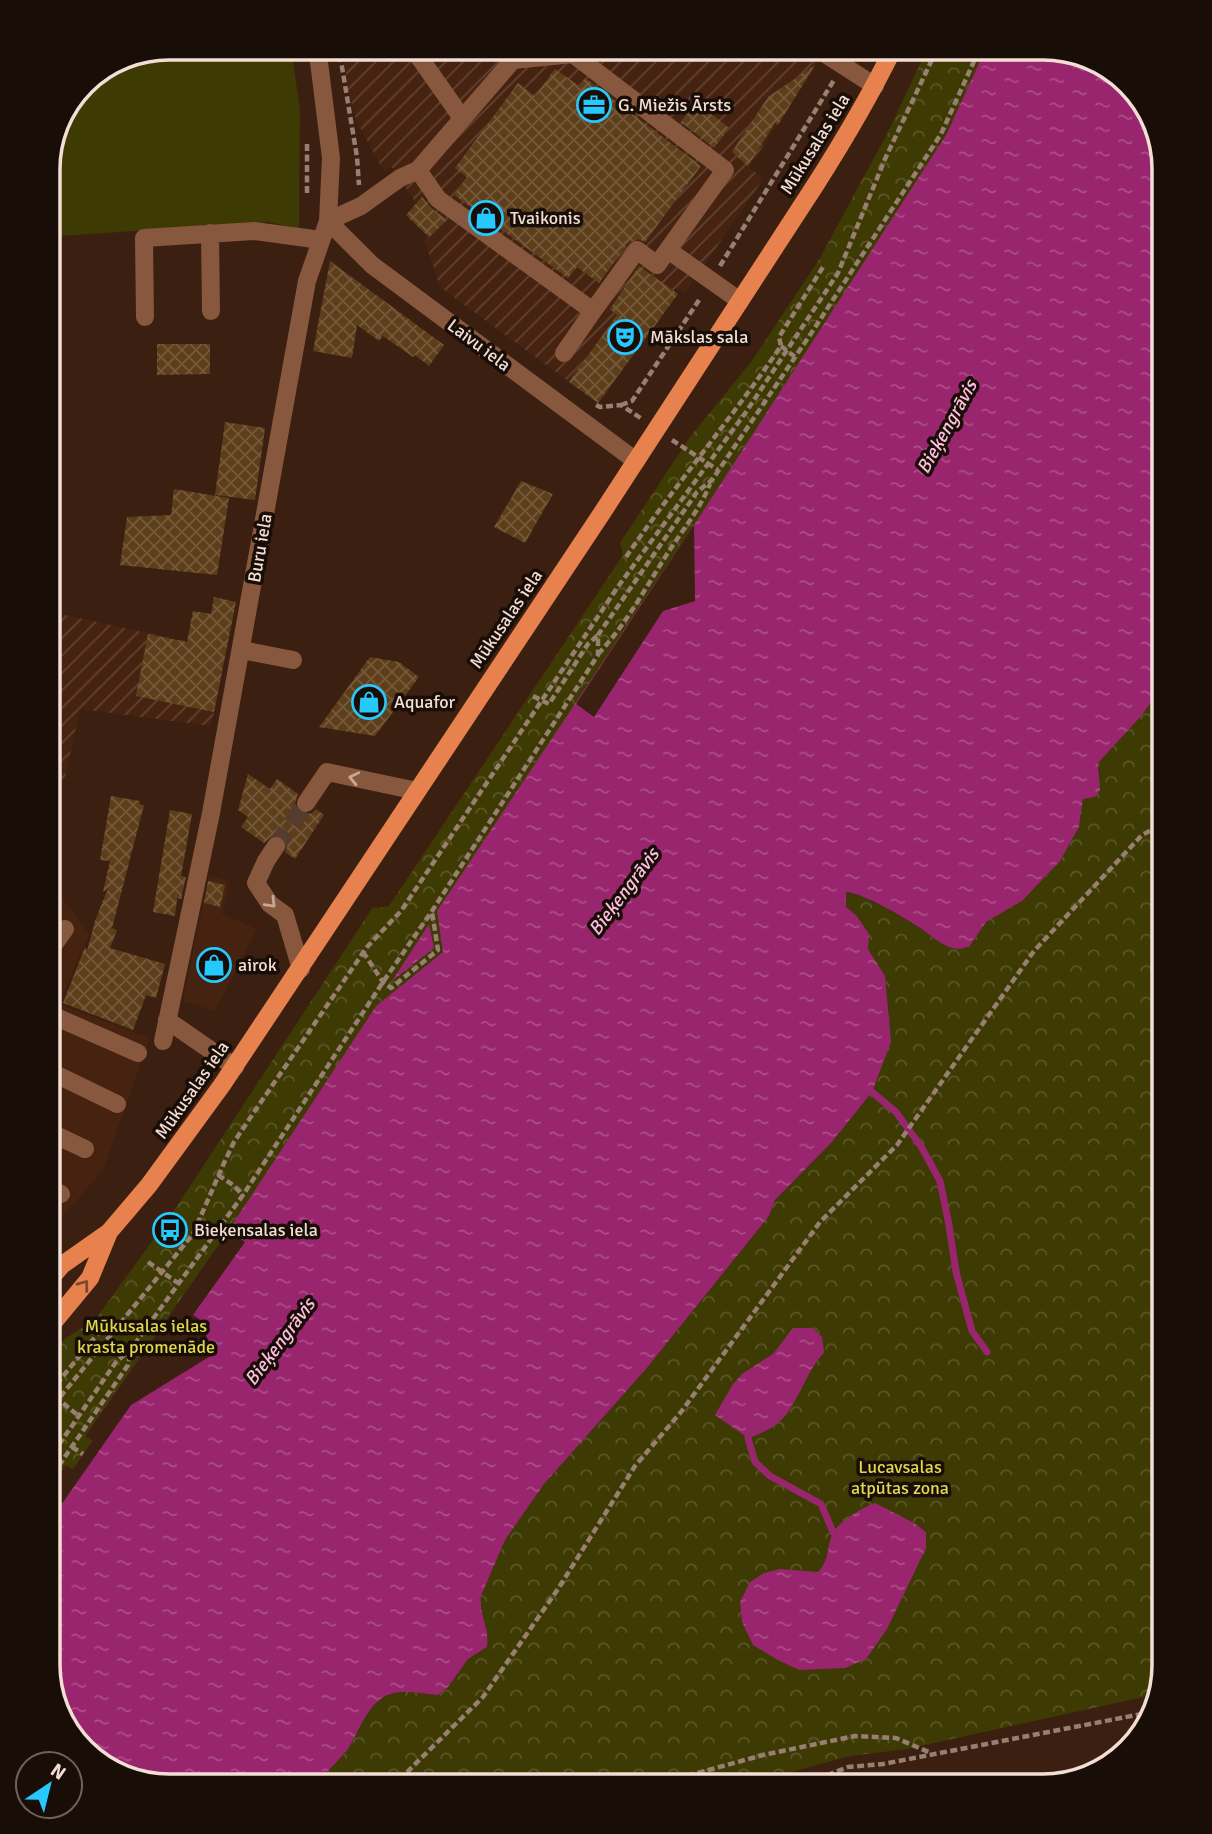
<svg xmlns="http://www.w3.org/2000/svg" width="1212" height="1834" viewBox="0 0 1212 1834" font-family="Signika,sans-serif">
<style>
.built{fill:#462310}
.industrial{fill:url(#industrial-furrows)}
.grass{fill:#3d3a03}
.forest{fill:url(#forest-crowns)}
.water{fill:url(#water-ripples)}
.pier{fill:#3b1f10}
.lines{fill:none;stroke-linecap:round;stroke-linejoin:round}
.stream{stroke:#98256d;stroke-width:7}
.building{fill:url(#building-cross-hatch)}
.minor-tunnel{stroke:#563c2d;stroke-width:18;stroke-dasharray:18 9;stroke-linecap:butt}
.path{stroke:#977f72;stroke-width:4.5;stroke-dasharray:7 3.5;stroke-linecap:butt}
.minor{stroke:#87573e;stroke-width:18}
.major{stroke:#e7824e;stroke-width:18}
.oneway{stroke:#c7a898}
.oneway2{stroke:#80482a}
.labels{text-anchor:middle;dominant-baseline:central;stroke-width:7;stroke-linejoin:round;paint-order:stroke}
.poi-label{font-size:18px;fill:#f2ded4;stroke:#190d07;text-anchor:start}
.street-label{font-size:18px;fill:#f2ded4;stroke:#190d07}
.park-label{font-size:18px;fill:#ded84c;stroke:#190d07}
.water-label{font-size:19px;font-style:italic;fill:#fcc0de;stroke:#190d07}
.rim{fill:none;stroke:#f2ded4;stroke-width:3.5}
</style>
<defs>
<pattern id="industrial-furrows" width="10" height="10" patternUnits="userSpaceOnUse" patternTransform="scale(1.75)"><rect width="10" height="10" fill="#462310"/><path d="M-1 1l2-2M0 10L10 0M9 11l2-2" fill="none" stroke="#614232"/></pattern>
<pattern id="forest-crowns" width="20" height="18" patternUnits="userSpaceOnUse" patternTransform="scale(1.75)"><rect width="20" height="18" fill="#3d3a03"/><path d="M2 6a3 3 0 1 1 6 0M12 15a3 3 0 1 1 6 0" fill="none" stroke="#5a5627"/></pattern>
<pattern id="water-ripples" width="26" height="14" patternUnits="userSpaceOnUse" patternTransform="scale(1.75)"><rect width="26" height="14" fill="#98256d"/><path d="M2 4q2-2 4 0t4 0M15 11q2-2 4 0t4 0" fill="none" stroke="#ac4f88"/></pattern>
<pattern id="building-cross-hatch" width="8" height="8" patternUnits="userSpaceOnUse" patternTransform="scale(1.75)"><rect width="8" height="8" fill="#5d3e1a"/><path d="M0 0l8 8M0 8l8-8" fill="none" stroke="#75593a"/></pattern>
</defs>
<rect width="100%" height="100%" fill="#3b1f10"/>
<!-- built -->
<path class="built" d="M209,875L230,882L222,914L257,929L215,1011L183,1001Z
M47,877L89,934L59,1004L150,1038L103,1170L55,1226L47,1223Z"/>
<!-- industrial -->
<path class="industrial" d="M826,50L749,168L764,178L685,293L676,288L674,291L678,294L598,403L440,287L425,241L429,237L406,215L416,203L392,167L384,172L356,120L349,94L343,54Z
M47,611L226,650L211,726L80,709L65,777L47,816Z"/>
<!-- grass -->
<path class="grass" d="M292,55L300,109L299,229L268,222L47,237V161L83,83L123,56Z"/>
<!-- forest -->
<path class="forest" d="M986,48L946,135L861,268L443,952L376,1006L47,1525V1355L66,1338L95,1320L171,1215L373,907L377,908L389,906L623,555L620,543L690,437L751,362L820,258L888,132L927,49Z
M1165,682V1666L1157,1694L907,1749L850,1756L763,1780L750,1787H317C325,1771 338,1762 348,1749C355,1738 359,1727 366,1716C385,1684 406,1692 438,1695L448,1687L468,1659L487,1647C490,1629 479,1614 481,1596L505,1540L544,1484L646,1369L769,1216L775,1200L832,1142L872,1092L885,977L868,949L856,915L846,907V892C866,895 902,917 919,928C927,932 934,939 942,943C949,947 960,946 969,947L986,922L1022,901L1079,827L1083,799L1100,774L1098,763L1142,715Z"/>
<!-- water -->
<path class="water" d="M1051,47L1110,68L1149,108L1165,169V682L1142,715L1098,763L1100,790L1095,797L1083,799L1079,827L1060,861L1022,901L986,922L969,947C965,947 961,949 958,949C943,948 931,935 920,928C903,917 865,894 846,892V907L856,915L869,934L868,949L885,976L891,1042L872,1092L832,1142L775,1200L769,1216L646,1369L544,1484L505,1540L481,1596C479,1614 490,1629 487,1647L468,1659L448,1687L438,1695C406,1692 385,1684 366,1716C359,1727 355,1738 348,1749C338,1762 325,1771 317,1787H161L108,1770L63,1726L47,1665V1491L66,1465L73,1469L92,1441L85,1436L228,1231L376,1006L443,952L437,911L694,525L946,135L986,48Z
M429,924L434,948L392,981Z
M793,1328H813L822,1337L824,1352C818,1360 812,1367 808,1376C790,1409 788,1425 748,1438L715,1415L733,1384L742,1374L773,1354Z
M875,1503L914,1523L926,1532V1548L887,1629L866,1659L845,1668L799,1670L776,1659L753,1645L742,1622L740,1602L750,1582L764,1573L780,1569L818,1572C831,1559 826,1543 834,1531C842,1520 863,1507 875,1503Z"/>
<!-- pier -->
<path class="pier" d="M694,525L695,601L663,611L594,717L576,704Z
M228,1231L245,1242L193,1315L202,1321L212,1355L131,1405L47,1525V1491L66,1465L73,1469L92,1441L85,1436Z"/>
<g class="lines">
<!-- stream -->
<path class="stream" d="M872,1092L896,1112L922,1148L940,1181L949,1225L956,1272L972,1331L987,1352
M748,1438L755,1462L770,1476L821,1504L833,1532"/>
</g>
<!-- building -->
<path class="building" d="M815,65L778,125L775,123L748,166L732,152L768,97Z
M555,69L579,86L585,78L701,166L645,242L638,239L628,243L599,283L577,267L568,278L454,195L467,177L455,168L518,83L535,96Z
M695,101L729,128L714,148L681,122Z
M422,197L431,208L447,220L429,237L406,215Z
M330,261L444,345L429,366L415,355L413,357L383,336L379,341L357,325L352,358L313,351Z
M639,266L678,294L598,403L569,382L617,315L610,309Z
M157,344H210V374L157,375Z
M225,422L265,428L255,500L215,495Z
M521,481L553,494L525,543L494,527Z
M174,489L229,498L217,575L120,565L127,517L171,515Z
M214,597L236,602L214,712L136,696L148,634L187,642L193,611L211,614Z
M370,657L399,662L419,677L375,736L319,727Z
M248,774L270,789L277,779L298,794L295,803L299,812L306,814L312,813L316,809L324,815L295,859L285,852L287,847L286,842L282,836H272L264,843L241,827L248,817L238,810Z
M111,796L140,801L139,804L144,805L112,928L117,930L110,948L165,964L156,998L146,995L133,1030L63,1003L85,947L87,951L95,921L108,888L103,892L110,861L100,860Z
M170,810L192,814L181,876L186,877L181,899L177,898L175,916L153,912Z
M208,881L225,885L220,907L204,903Z"/>
<g class="lines">
<!-- minor-tunnel -->
<path class="minor-tunnel" d="M276,846L306,803"/>
<!-- path -->
<path class="path" d="M340,55L357,157L359,185
M307,144V194
M720,266L834,80
M781,346L795,357
M596,405L600,407L621,405L642,419
M621,405L632,401L701,297
M672,440L718,470
M626,557C675,485 732,418 781,346L779,337L823,267
M598,654C627,624 648,583 671,548C685,527 701,507 710,484
M533,696L549,704L588,644L597,636
M363,952L383,982L391,988L438,950L432,912
M218,1175L233,1185L243,1195
M148,1262L178,1283
M47,1390L80,1417
M50,1392L104,1326L106,1317
M47,1413L193,1234L224,1163L234,1142L248,1121L367,947L401,911L617,588L746,412L838,273L885,159L937,49
M72,1447L83,1454
M47,1462L116,1362L131,1349L243,1195L383,982L432,911L598,655V635L697,492L712,480L812,332L941,134L980,48
M47,1483L128,1365L131,1349
M392,1787L483,1697L558,1589L635,1466L681,1412L820,1222L897,1145L1034,951L1142,835L1165,823
M647,1787L763,1755L855,1736L896,1738L931,1753
M798,1787L848,1767L883,1764L1152,1712"/>
<!-- minor -->
<path class="minor" d="M819,50L875,86
M417,54L462,118
M328,221L361,206L400,178L418,170L513,60L573,54L725,170L657,265L637,250L593,311L438,199L418,170
M328,221L372,265L636,461
M210,233L211,311
M668,250L740,301
M145,317L144,238L254,231L321,240
M564,353L593,311
M242,650L293,660
M306,803L327,772L417,791
M276,846L266,861L256,883L270,904L285,915L301,969
M47,954L65,929
M47,1013L138,1053
M167,1020L235,1067
M163,1041L211,813L307,281L328,221L331,158L318,54
M47,1070L117,1104
M47,1131L85,1149
M47,1187L61,1194"/>
<!-- major -->
<path class="major" d="M47,1282L62,1265L109,1232L149,1185L222,1085L602,513L816,184C844,140 870,96 893,49
M47,1330L90,1278L109,1232"/>
</g>
<!-- one-way arrows -->
<defs><path id="oneway-chevron" d="M-2-3.5L2.5 0L-2 3.5" fill="none" stroke-width="1.6" stroke-linecap="round" stroke-linejoin="round" transform="scale(1.75)"/></defs>
<g class="oneway">
<use href="#oneway-chevron" transform="translate(354 778) rotate(-167)"/>
<use href="#oneway-chevron" transform="translate(271 903) rotate(46)"/>
</g>
<use class="oneway2" href="#oneway-chevron" transform="translate(84 1285) rotate(-53)"/>
<!-- icons -->
<defs>
<g id="office-ring" transform="scale(1.75)"><circle r="9.5" fill="#190d07" stroke="#25c9fe" stroke-width="1.5"/><path d="M-6-3h4V-5.5h4V-3h4V5H-6ZM-1-4.5V-3h2v-1.5ZM-6 0V1H6V0Z" fill="#25c9fe"/></g>
<g id="shop-ring" transform="scale(1.75)"><circle r="9.5" fill="#190d07" stroke="#25c9fe" stroke-width="1.5"/><path d="M-5-2.5h2.3a2.7 3.5 0 0 1 5.4 0H5L5.5 6h-11ZM-1.5-2.5h3a1.5 2.3 0 0 0-3 0Z" fill="#25c9fe"/></g>
<g id="theatre-ring" transform="scale(1.75)"><circle r="9.5" fill="#190d07" stroke="#25c9fe" stroke-width="1.5"/><path d="M-5-5.5Q0-4 5-5.5V0Q5 5 0 6Q-5 5-5 0ZM-3.3-2.5H-1v1.5H-3.3ZM1-2.5H3.3v1.5H1ZM-2.8 1Q0 5.5 2.8 1Z" fill="#25c9fe"/></g>
<g id="bus-ring" transform="scale(1.75)"><circle r="9.5" fill="#190d07" stroke="#25c9fe" stroke-width="1.5"/><path d="M-5-6H5V4H4V6H2V4H-2V6H-4V4H-5ZM-3.5-4V0h7V-4ZM-3.5 1.2v1.5H-2V1.2ZM2 1.2v1.5H3.5V1.2Z" fill="#25c9fe"/></g>
</defs>
<g fill-rule="evenodd">
<use href="#office-ring" x="594" y="105"/>
<use href="#shop-ring" x="486" y="218"/>
<use href="#theatre-ring" x="625" y="337"/>
<use href="#shop-ring" x="369" y="702"/>
<use href="#shop-ring" x="214" y="965"/>
<use href="#bus-ring" x="170" y="1230"/>
</g>
<g class="labels">
<!-- poi labels -->
<g class="poi-label">
<text x="618" y="105">G. Miežis Ārsts</text>
<text x="510" y="218">Tvaikonis</text>
<text x="650" y="337">Mākslas sala</text>
<text x="394" y="702">Aquafor</text>
<text x="238" y="965">airok</text>
<text x="194" y="1230">Bieķensalas iela</text>
</g>
<!-- street labels -->
<g class="street-label">
<text transform="translate(815 144) rotate(-58)">Mūkusalas iela</text>
<text transform="translate(479 345) rotate(37)">Laivu iela</text>
<text transform="translate(260 548) rotate(-80)">Buru iela</text>
<text transform="translate(506 619) rotate(-56)">Mūkusalas iela</text>
<text transform="translate(192 1090) rotate(-55)">Mūkusalas iela</text>
</g>
<!-- park labels -->
<g class="park-label">
<text x="146" y="1326">Mūkusalas ielas<tspan x="146" dy="21">krasta promenāde</tspan></text>
<text x="900" y="1467">Lucavsalas<tspan x="900" dy="21">atpūtas zona</tspan></text>
</g>
<!-- water labels -->
<g class="water-label">
<text transform="translate(947 427) rotate(-61)">Bieķengrāvis</text>
<text transform="translate(624 892) rotate(-53)">Bieķengrāvis</text>
<text transform="translate(280 1342) rotate(-53)">Bieķengrāvis</text>
</g>
</g>
<!-- crop -->
<path d="M0 0H1212V1834H0ZM169 60H1043A109 109 0 0 1 1152 169V1665A109 109 0 0 1 1043 1774H169A109 109 0 0 1 60 1665V169A109 109 0 0 1 169 60Z" fill="#190d07" fill-rule="evenodd"/>
<path class="rim" d="M169 60H1043A109 109 0 0 1 1152 169V1665A109 109 0 0 1 1043 1774H169A109 109 0 0 1 60 1665V169A109 109 0 0 1 169 60Z"/>
<!-- north arrow -->
<g transform="translate(49 1785) rotate(35)"><circle r="33" fill="#190d07" stroke="#706159" stroke-width="2"/>
<path d="M0-5L12 26L0 18L-12 26Z" fill="#25c9fe"/>
<text y="-10" font-size="19" font-weight="bold" text-anchor="middle" fill="#f2ded4">N</text>
</g>
</svg>
